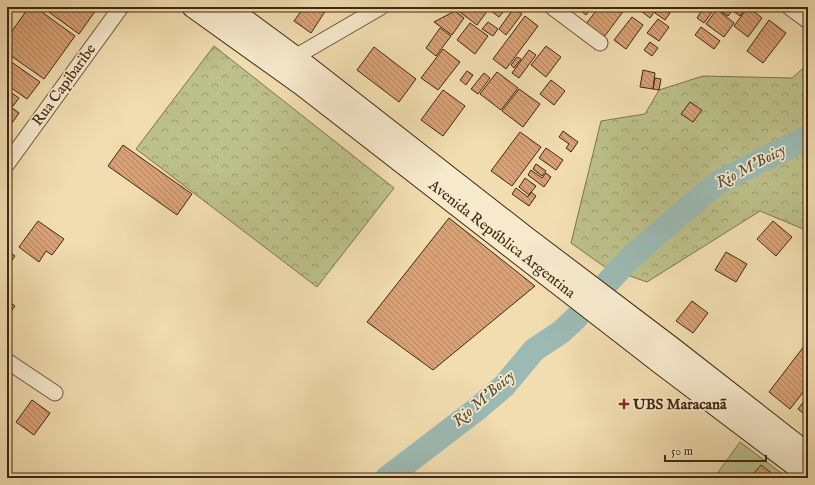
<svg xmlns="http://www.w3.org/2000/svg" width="815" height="485" viewBox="0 0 815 485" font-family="'IM FELL English',serif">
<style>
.forest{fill:url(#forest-crowns);stroke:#7e744e}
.pitch{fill:#bcc08a;stroke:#7e744e}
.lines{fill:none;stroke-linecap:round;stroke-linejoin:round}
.river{stroke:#9cbab3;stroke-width:24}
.building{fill:url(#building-back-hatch);stroke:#402711}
.minor-casing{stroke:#6c5439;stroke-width:17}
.secondary-casing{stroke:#402711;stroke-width:23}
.minor{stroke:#f6e9cc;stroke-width:15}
.secondary{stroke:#f6e9cc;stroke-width:21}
.poi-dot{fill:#8f2418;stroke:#f6e9cc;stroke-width:1.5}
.labels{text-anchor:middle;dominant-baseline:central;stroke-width:3.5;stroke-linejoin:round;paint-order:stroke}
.street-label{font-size:15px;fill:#402711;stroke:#f6e9cc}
.poi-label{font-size:15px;font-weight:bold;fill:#402711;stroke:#f6e9cc;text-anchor:start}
.water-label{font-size:16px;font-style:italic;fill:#574c3a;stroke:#f6e9cc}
</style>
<defs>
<pattern id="forest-crowns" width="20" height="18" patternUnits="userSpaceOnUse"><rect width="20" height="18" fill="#bcc08a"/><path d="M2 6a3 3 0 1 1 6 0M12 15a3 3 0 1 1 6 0" fill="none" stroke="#9a9c6f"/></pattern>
<pattern id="building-back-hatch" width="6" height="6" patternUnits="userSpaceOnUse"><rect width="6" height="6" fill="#daa174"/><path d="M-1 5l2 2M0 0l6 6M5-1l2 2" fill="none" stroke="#b2835e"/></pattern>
</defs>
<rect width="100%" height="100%" fill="#f1ddb0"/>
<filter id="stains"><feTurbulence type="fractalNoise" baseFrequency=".005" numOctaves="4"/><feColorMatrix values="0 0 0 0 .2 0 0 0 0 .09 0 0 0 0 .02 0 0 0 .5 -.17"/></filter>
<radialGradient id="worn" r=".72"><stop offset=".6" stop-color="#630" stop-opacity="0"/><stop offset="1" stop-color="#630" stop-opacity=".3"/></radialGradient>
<!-- forest -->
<path class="forest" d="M214,46L394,188L317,287L136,149Z
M808,64V231L760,211L647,282L605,267L571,243L601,121L645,114L659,90L703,76L792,78Z"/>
<!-- pitch -->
<path class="pitch" d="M740,442L788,478H714Z"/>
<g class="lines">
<!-- river -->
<path class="river" d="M608,282L633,255L717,183L808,137
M387,478L477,409L504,386L534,350L561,332L577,317"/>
</g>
<!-- building -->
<path class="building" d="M29,7H35L75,36L44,79L7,53V38Z
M42,7H98L79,34Z
M304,7H321L326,10L311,33L294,21Z
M462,7H484L488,10L477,25L457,10Z
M486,7H507L499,17Z
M576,7H592L586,15Z
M599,7H623L625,9L604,37L586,24Z
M636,7H658L650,18Z
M659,7H662L670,13L665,20L655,13Z
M704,7H714L715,8L704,23L697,18Z
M720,7H735L728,16L718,9Z
M736,7H747L740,16L733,11Z
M748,7L762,18L748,37L734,26Z
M514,8L522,14L506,35L499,29Z
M717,9L734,23L724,37L706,24Z
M455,11L464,18L452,35L434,22Z
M525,16L538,26L506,69L493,59Z
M632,17L643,25L626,49L614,40Z
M658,19L669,27L659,41L647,33Z
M769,20L786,33L763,63L747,51Z
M488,22L498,29L493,36L482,29Z
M470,23L488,36L475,54L457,40Z
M701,27L720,41L714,49L695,35Z
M440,28L451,36L436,56L426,48Z
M650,42L658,48L652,56L644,50Z
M546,46L561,57L546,77L531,65Z
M374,47L416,79L399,102L357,70Z
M443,49L460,62L438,90L421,78Z
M529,50L536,55L519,78L512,73Z
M517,57L521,59L514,68L511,65Z
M7,59L40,82L27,99L7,85Z
M643,70L655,73L653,89L640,87Z
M467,71L473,75L466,85L460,80Z
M497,72L518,88L501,110L480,94Z
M484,73L490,78L478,94L471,89Z
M655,78L661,79L659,90L653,89Z
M551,80L565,91L554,105L540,94Z
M519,89L540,104L523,127L502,111Z
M7,90L19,98L13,106L7,102Z
M443,90L465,106L443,136L421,120Z
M690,102L702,110L693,122L681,114Z
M7,104L19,113L12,123L7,119Z
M563,131L578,142L571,152L566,148L569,144L559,137Z
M520,132L541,147L512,186L491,171Z
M123,145L192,194L177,215L108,166Z
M546,148L563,160L556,170L539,158Z
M536,164L546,171L542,176L533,169Z
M531,170L542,178L546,173L551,177L544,187L528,175Z
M525,178L536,186L529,195L519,187Z
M516,188L528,197L531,192L536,196L529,206L512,194Z
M449,218L535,286L433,370L367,322Z
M38,221L64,239L52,255L46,251L39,262L19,247Z
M773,221L792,237L776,256L757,239Z
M7,250L15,256L7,267Z
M726,252L747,264L736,282L715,270Z
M7,300L15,306L7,317Z
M692,301L708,313L693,333L676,321Z
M808,341V386L790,409L769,392Z
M808,396V417L798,409Z
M32,400L50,413L34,435L16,422Z
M761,465L778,478H750Z"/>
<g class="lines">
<!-- minor casing -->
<g class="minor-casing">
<path id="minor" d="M552,7L600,43
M789,7L808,21
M288,63L295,57L381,7
M7,164L121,7
M7,361L55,393"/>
</g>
<!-- secondary casing -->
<g class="secondary-casing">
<path id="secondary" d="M193,7L302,85L660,363L808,475
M227,7L295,57L527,238L671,347L808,454"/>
</g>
<!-- minor -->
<use href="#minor" class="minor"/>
<!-- secondary -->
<use href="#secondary" class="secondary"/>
</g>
<!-- markers -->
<path class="poi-dot" d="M622 398h4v4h4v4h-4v4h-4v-4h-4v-4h4z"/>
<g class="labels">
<!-- street labels -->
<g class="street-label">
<text transform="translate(64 85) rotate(-54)">Rua Capibaribe</text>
<text transform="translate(502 239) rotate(38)">Avenida República Argentina</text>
</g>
<!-- poi labels -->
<g class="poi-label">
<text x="633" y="404">UBS Maracanã</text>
</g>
<!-- water labels -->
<g class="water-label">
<text transform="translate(751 167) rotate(-28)">Rio M'Boicy</text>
<text transform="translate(484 399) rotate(-41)">Rio M'Boicy</text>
</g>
</g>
<!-- margin -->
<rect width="815" height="485" fill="none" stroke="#f1ddb0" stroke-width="24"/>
<rect x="8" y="8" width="799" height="469" fill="none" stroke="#402711" stroke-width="2"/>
<rect x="12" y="12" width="791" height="461" fill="none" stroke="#402711"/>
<!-- scale -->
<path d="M665 455v6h101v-6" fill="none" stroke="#402711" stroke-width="2"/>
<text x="671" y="455" font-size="12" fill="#402711" stroke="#f6e9cc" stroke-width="3" paint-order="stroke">50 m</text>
<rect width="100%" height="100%" filter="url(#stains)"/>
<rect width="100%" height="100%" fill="url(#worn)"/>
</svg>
